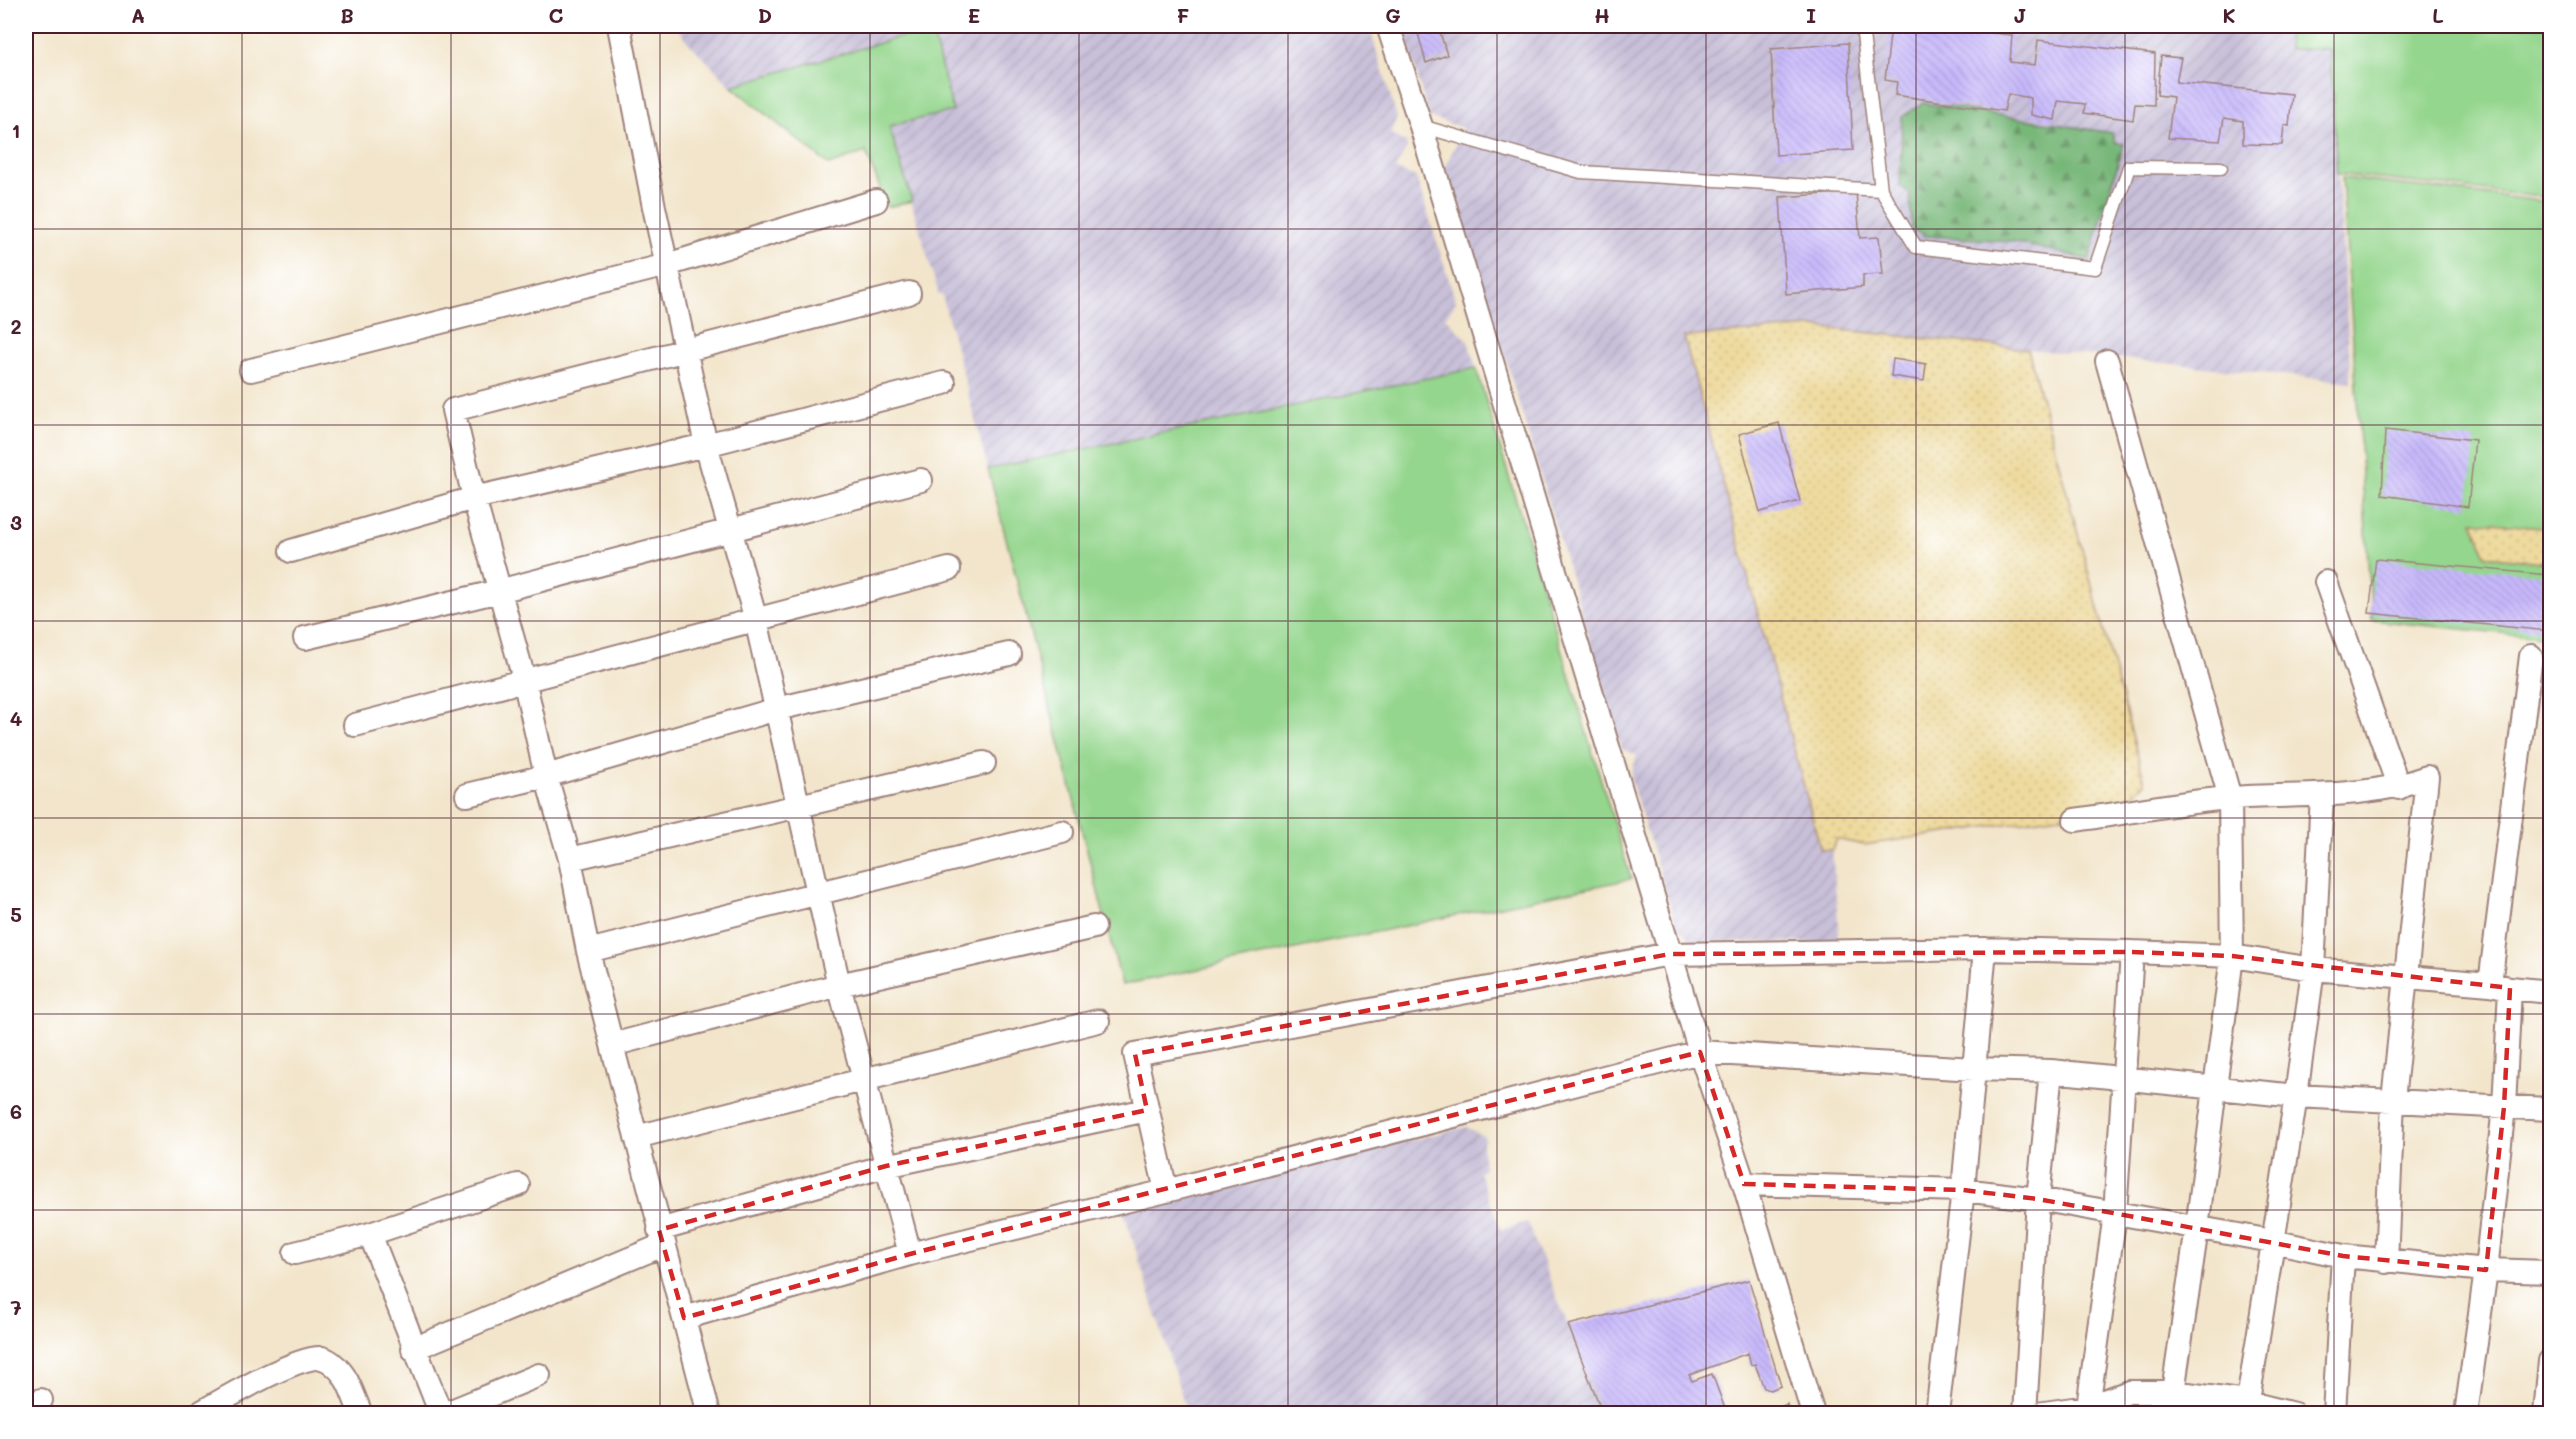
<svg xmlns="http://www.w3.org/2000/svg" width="2576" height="1439" viewBox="0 0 2576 1439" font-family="Mali,sans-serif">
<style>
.industrial{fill:url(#industrial-furrows)}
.grass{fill:#94d68d;stroke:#6f7a5c;stroke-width:1.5}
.forest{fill:url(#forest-firs);stroke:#606b52;stroke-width:1.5}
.sand{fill:url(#sand-dots);stroke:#9c7c64;stroke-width:1.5}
.building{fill:url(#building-back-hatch)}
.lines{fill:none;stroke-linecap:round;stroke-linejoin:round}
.lane-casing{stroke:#9e827b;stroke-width:15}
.street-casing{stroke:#9e827b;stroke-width:26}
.lane{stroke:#fff;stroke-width:12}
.street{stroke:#fff;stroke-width:22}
.marked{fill:none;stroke:#d62828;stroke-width:4.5;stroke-dasharray:12 8;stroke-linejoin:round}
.grid{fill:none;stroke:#4a1f2b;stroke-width:1.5;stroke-opacity:0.55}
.neatline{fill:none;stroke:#4a1f2b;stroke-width:2}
.grid-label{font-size:20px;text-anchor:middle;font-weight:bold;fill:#4a1f2b}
</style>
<defs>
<pattern id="industrial-furrows" width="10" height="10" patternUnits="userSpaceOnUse" patternTransform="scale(1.5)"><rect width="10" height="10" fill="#c8bfd8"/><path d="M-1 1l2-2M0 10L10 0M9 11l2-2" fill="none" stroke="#ada4ba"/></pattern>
<pattern id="forest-firs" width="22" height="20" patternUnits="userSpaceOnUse" patternTransform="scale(1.5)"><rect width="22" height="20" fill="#77b778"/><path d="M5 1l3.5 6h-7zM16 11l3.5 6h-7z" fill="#649463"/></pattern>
<pattern id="sand-dots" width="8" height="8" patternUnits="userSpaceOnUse" patternTransform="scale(1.5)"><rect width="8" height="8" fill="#eeda9e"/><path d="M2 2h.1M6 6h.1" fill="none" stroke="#cebb88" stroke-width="1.8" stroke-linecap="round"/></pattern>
<pattern id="building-back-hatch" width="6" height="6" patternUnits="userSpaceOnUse" patternTransform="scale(1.5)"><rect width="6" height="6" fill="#c7b8fb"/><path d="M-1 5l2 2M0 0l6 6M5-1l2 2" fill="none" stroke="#ac9ed7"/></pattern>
</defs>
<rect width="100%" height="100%" fill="#fff"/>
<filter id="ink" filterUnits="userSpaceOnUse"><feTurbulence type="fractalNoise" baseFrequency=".0167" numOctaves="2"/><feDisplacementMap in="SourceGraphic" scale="12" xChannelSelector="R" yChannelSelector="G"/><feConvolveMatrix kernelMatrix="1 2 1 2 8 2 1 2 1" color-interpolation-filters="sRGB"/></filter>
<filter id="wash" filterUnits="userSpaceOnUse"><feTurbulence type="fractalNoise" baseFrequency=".008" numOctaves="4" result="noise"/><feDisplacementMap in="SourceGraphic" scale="24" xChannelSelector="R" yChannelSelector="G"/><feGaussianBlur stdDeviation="1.35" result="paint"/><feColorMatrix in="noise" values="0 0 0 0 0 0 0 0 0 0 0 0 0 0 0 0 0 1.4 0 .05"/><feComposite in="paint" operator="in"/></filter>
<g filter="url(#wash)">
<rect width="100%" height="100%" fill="#f2e5cb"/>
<!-- industrial -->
<path class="industrial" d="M676,26H1369L1397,118L1390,133L1406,143L1407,148L1395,169L1416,177L1456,302L1445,317L1468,341L1476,368L988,469L942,295H939L889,126L931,28L731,86L687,41Z
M1403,26H2287L2289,49H2330L2351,382L1813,327L1684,337L1821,850H1832L1839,932L1831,943L1693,941L1677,927L1630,778L1637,755L1622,749L1507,363L1445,168L1463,128L1429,117Z
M1466,1127L1485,1137L1482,1145L1484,1169L1479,1172L1501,1230L1527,1222L1603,1413H1187L1123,1209Z"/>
<!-- grass -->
<path class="grass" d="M2287,26H2550V198L2337,174L2330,49H2288Z
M931,28L953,111L889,126L912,201L887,207L866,152L829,165L731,86Z
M2342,178L2550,202L2549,529L2473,521L2486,556L2550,563V638L2372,620Z
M1476,368L1631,879L1122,985L988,469Z"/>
<!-- forest -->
<path class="forest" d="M1923,103L2112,133L2115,143L2124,144L2089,260L2011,241L1926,236L1912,229L1910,194L1900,186L1902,117Z"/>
<!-- sand -->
<path class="sand" d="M1813,327L2028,349L2145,783L2120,807L1864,845L1836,839L1832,850H1821L1684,337Z
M2473,521L2550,529V563L2486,556Z"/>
<g id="blocks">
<!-- building -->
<path class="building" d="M1416,26H1438L1447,55L1426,63Z
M1891,26H1926L2012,35L2010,62L2035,65L2038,40L2155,54L2154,105L2135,104L2133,120L2084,113L2085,104L2058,101L2055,120L2031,115V98L2008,94L2004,111L1895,95L1897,82L1885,80Z
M2103,26H2154L2153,34Z
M1848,43L1853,150L1776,155L1771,49Z
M2161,56L2181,58L2176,82L2292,94L2289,126L2284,125L2282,145L2243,144V121L2224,118L2220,141L2168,138L2173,97L2157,95Z
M1856,192L1860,238L1879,237L1883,274L1863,275V287L1786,294L1780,197Z
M1893,359L1926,364L1924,381L1891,376Z
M1779,423L1800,501L1760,512L1739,434Z
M2385,430L2475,440L2468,507L2382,495Z
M2376,559L2550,575V631L2369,613Z
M1749,1280L1781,1386L1770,1390L1764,1388L1755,1364L1751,1365L1748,1353L1689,1375L1692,1381L1712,1374L1727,1414H1603L1568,1325Z
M1787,1404L1790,1414H1775V1409Z"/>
</g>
</g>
<g filter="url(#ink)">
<use href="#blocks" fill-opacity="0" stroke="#9e827b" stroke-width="1.5"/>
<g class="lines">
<!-- lane casing -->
<g class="lane-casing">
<path id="lane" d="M1862,26L1881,190L1916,247L2095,268L2129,167L2221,168
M1421,126L1581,172L1881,190"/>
</g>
<!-- street casing -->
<g class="street-casing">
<path id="street" d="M619,26L654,207L706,445L756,620L839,985L910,1254
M1388,26L1421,126L1700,1052L1744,1184L1813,1414
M2107,361L2230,798L2232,956L2197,1228L2173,1392V1414
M251,370L667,265L876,201
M291,551L474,498L706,445L944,383
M2326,582L2399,788
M305,638L499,591L921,480
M355,725L949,569
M467,795L546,776L777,709L1009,654
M2075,820C2127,813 2179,802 2230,798C2296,793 2364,800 2427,777L2393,1100L2386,1262
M570,859L984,763
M588,951L1062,832
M2490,984L2531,656
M612,1045L839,985L1094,927
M636,1137L1098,1021
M1744,1184L1963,1190L2038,1199L2272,1241L2343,1256L2486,1270L2550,1272
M1166,1191L1135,1054L1670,954L1985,949L2132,952L2232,956L2313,969L2490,984L2510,988L2550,992
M659,1230L886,1166L1147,1110
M370,1234L441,1414
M295,1253L370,1234L518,1185
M684,1318L910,1254L1166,1191L1700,1052L1974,1069L2051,1071L2296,1096L2550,1109
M413,1349L663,1245
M26,1408L41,1400
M198,1414C222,1400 298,1355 322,1358C326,1359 331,1362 334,1365C348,1375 354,1398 361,1414
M444,1414L539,1375
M709,1414L612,1045L588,951L570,859L546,776L524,679L474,498L453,410L909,293
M1937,1414L1963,1190L1985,949
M2025,1414L2038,1199L2051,1071
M2037,1414L2087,1407L2129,1392H2173L2246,1402L2294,1414
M2087,1414L2115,1214L2132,952
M2246,1414L2296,1096L2313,969L2322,795
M2334,1414L2343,1256
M2466,1414L2486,1270L2504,1107L2510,988
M2545,1414L2550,1361"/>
</g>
<!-- lane -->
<use href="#lane" class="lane"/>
<!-- street -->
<use href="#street" class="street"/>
</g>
</g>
<!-- marked area -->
<path class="marked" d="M2132,952L2232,956L2510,988L2504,1107L2486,1270L2343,1256L2038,1199L1963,1190L1744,1184L1700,1052L910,1254L684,1318L659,1230L886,1166L1147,1110L1135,1054L1670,954Z"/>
<!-- grid -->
<path class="grid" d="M242,26V1414M451,26V1414M660,26V1414M870,26V1414M1079,26V1414M1288,26V1414M1497,26V1414M1706,26V1414M1916,26V1414M2125,26V1414M2334,26V1414M26,229H2550M26,425H2550M26,621H2550M26,818H2550M26,1014H2550M26,1210H2550"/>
<!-- margin -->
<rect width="2576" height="1439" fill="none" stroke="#fff" stroke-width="66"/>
<rect x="33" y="33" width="2510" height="1373" class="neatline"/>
<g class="grid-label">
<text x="138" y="23">A</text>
<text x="347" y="23">B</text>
<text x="556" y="23">C</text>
<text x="765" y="23">D</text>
<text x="974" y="23">E</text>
<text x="1183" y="23">F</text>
<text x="1393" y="23">G</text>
<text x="1602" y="23">H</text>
<text x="1811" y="23">I</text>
<text x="2020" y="23">J</text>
<text x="2229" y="23">K</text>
<text x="2438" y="23">L</text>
<text x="16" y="138">1</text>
<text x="16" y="334">2</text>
<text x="16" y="530">3</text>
<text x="16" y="726">4</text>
<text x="16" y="922">5</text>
<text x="16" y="1119">6</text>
<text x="16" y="1315">7</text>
</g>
</svg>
